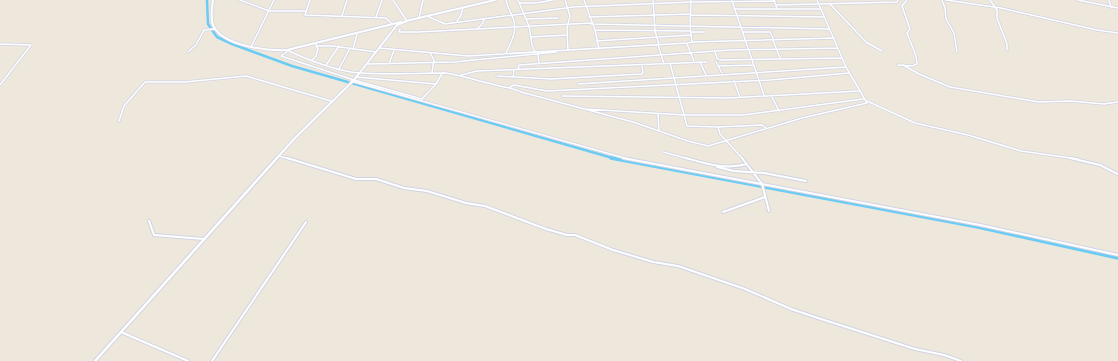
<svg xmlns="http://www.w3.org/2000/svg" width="1118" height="361" viewBox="0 0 1118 361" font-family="Roboto,sans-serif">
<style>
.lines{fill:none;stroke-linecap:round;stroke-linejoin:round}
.canal-far1{stroke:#6accf5;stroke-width:2.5}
.canal{stroke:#6accf5;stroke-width:3.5}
.minor-far1-casing{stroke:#d1d4e4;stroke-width:3}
.minor-casing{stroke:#d1d4e4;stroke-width:4}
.tertiary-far1-casing{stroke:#d1d4e4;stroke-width:3.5}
.tertiary-casing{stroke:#d1d4e4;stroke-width:4.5}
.minor-far1{stroke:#fff;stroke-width:1.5}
.minor{stroke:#fff;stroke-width:2}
.tertiary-far1{stroke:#fff;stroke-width:2}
.tertiary{stroke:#fff;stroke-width:2.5}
</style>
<rect width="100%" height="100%" fill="#eee7dc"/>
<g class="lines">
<!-- canal-far1 -->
<path class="canal-far1" d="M207,0L208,24L217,37L232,44L292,66L616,159"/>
<!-- canal -->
<path class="canal" d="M611,158L978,227L1118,258"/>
<!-- minor-far1 casing -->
<g class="minor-far1-casing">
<path id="minor-far1" d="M240,0L269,11H306
M310,0L305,15L386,18L392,24
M393,0L407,21
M506,0C507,7 511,12 513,18C518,31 511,42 506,53
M518,0L529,26L532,45L535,52
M565,0L570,16L567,28L568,50
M584,0L595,30L599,49
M653,0L655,31L659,45
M774,0L777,9
M942,0L945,8L946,19L954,33L957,52
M946,0L1001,8L1097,30L1118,33
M990,0L997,10V18L1007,44V50
M1078,0L1118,8
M1109,0L1111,7
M732,1L764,95
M519,3H536L553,0
M830,4L866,42L882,51
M776,5L897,2L898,0
M734,9H821
M691,15L823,17
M342,16L347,0
M427,16L445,24L573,7L692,2L775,1
M376,17L382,0
M589,17L691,14
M419,18L423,0
M526,19L558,18
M457,21L461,15L463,7
M591,24L829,29
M478,28L483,23L484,19
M400,29L399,32H418L591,23
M595,30L691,31
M691,32H705
M743,32H770L774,40
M531,37L567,35
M773,40L780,58
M596,41L691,35
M692,42L834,38
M316,43V46H333L376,52
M0,44L31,45L0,85
M687,44L694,61
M658,45L664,64
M251,47L274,0
M379,48L468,56L687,43L692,42L690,26L691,0
M353,49L357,34
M287,50C305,59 339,72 360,73C388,75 418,73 446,73C464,76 481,82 500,86C508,88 514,88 521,92L633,122L688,141L708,146L802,118L867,103L846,67L817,0
M288,51L281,56L354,80L422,99L436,84L443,72
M188,52L196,45L204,30L215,29
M715,52L717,58L720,60L842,58
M430,53L434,60L432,72
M538,55L539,63
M312,60L316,56L318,49L316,46
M700,62L706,75
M716,62L722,73
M670,63L687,126L718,127L762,125L766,128
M367,64L454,62L556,52
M389,64L394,50
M326,65L339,46
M898,65L912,66L917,64L916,56L907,33L910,29L902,6L907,0
M903,65L919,74L950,87L1039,102L1070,101L1104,104L1118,102
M719,66L754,65
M339,69L350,48
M518,70L519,65L730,50L838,48
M461,75L477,71L707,62
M497,76L551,79L641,74L643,73L642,65
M356,77L436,84
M513,78L514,70
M351,81L628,159
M734,81L740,97
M578,84L846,67
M510,87L514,85L547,91L770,80L849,73
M771,95L779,111
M562,96L729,98L859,91
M867,101L915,123L968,135L1021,151L1078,159
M584,109L685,115H743L863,99
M658,114L659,130
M119,121L124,106L145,82H185L246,76L331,101
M718,127L720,134L743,159
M663,152L689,159
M279,156L290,159"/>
</g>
<!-- minor casing -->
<g class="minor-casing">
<path id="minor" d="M287,158L356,179H376L404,188L427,191L466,203L485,206L546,229L567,235H575L613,250L653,262L678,266L745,289L791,309L818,318L915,349L944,355L961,361
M623,158L980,225L1118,255
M686,158C707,164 725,170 747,164
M742,158L762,184L769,211
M1070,158L1100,165L1118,174
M717,167L734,171L764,173L806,181
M723,212L765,197
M149,221L154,235L204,239
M121,332L188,361
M212,361L306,222"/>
</g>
<!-- tertiary-far1 casing -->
<g class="tertiary-far1-casing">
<path id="tertiary-far1" d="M213,0C212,8 210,17 213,25C222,46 267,51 287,50L401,22
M406,21L495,0
M276,159L295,138L354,80L397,25L407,21"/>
</g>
<!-- tertiary casing -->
<g class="tertiary-casing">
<path id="tertiary" d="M95,361L277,158"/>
</g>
<!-- minor-far1 -->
<use href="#minor-far1" class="minor-far1"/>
<!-- minor -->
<use href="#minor" class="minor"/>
<!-- tertiary-far1 -->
<use href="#tertiary-far1" class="tertiary-far1"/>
<!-- tertiary -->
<use href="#tertiary" class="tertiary"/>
</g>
</svg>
